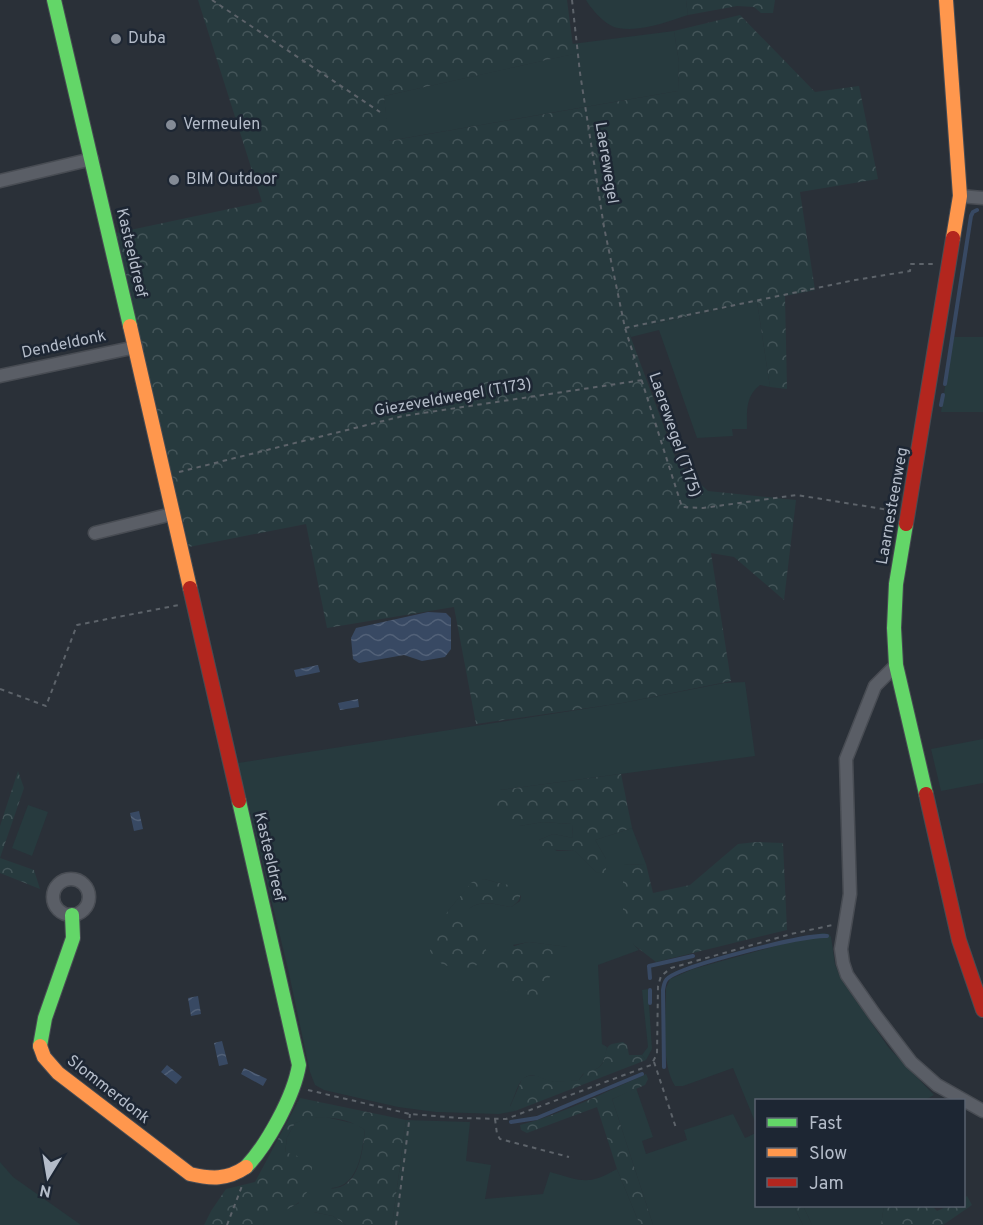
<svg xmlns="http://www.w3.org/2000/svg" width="983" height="1225" viewBox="0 0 983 1225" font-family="Overpass,sans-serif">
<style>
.green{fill:#273a3e;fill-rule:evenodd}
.forest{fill:url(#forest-crowns)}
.water{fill:url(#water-waves)}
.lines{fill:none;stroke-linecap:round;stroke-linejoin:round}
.stream{stroke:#384963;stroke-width:4}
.street-casing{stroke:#484c53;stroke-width:15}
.fast-casing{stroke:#484c53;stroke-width:16}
.slow-casing{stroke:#484c53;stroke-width:16}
.jam-casing{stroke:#484c53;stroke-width:16}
.path{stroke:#5d636a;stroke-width:2;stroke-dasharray:4.5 4.5;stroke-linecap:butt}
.street{stroke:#5a5e66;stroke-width:12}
.fast{stroke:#63d668;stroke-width:14}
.slow{stroke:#ff974d;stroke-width:14}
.jam{stroke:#b3261e;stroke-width:14}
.poi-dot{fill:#848b96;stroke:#1d2633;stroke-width:2}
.labels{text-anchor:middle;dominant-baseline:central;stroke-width:5;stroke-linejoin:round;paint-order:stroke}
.poi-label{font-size:16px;fill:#b4bcc9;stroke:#1d2633;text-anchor:start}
.street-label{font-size:16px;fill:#b4bcc9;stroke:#1d2633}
</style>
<defs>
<pattern id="forest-crowns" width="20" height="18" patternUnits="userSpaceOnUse" patternTransform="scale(1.5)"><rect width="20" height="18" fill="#273a3e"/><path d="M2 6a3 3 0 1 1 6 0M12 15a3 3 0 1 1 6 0" fill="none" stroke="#445559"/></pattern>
<pattern id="water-waves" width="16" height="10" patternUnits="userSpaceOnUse" patternTransform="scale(1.5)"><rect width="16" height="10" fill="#384963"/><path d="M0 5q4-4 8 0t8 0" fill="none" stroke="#526178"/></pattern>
</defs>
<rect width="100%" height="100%" fill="#2a3038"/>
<!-- green -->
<path class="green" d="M586,0H686L688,15C666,22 642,32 618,28C606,26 592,10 586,0Z
M674,31L679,62L678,91L388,141L384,96L573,54L572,44Z
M757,301L770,387L760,385C745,397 747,411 747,429H732L733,436L697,438L659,330L631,337L628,330Z
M953,337H983V412H941Z
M745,682L755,756L500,790L519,826L543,822L572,824L573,838L553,834L539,840L557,851H575L596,872L606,873V859L595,840L632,828L646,864L624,865L634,945L639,950L598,965L602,1044L607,1047C604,1066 601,1069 583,1074L579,1080C571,1081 563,1082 554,1082C544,1081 531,1069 522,1080C517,1085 514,1099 510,1106L515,1111L499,1114L436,1112L398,1107L324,1090L315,1085L310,1072L288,969L238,763L622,703L724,683ZM484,879L502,884L521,896L520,901L511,907C494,904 478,898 464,913L468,926L478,936L448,911L465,891ZM529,942L567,947L549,976L513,945Z
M983,739V783L941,791L931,749Z
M28,805L48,812L32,856L12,848Z
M822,933L829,934L831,937L835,964L841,979L852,995L889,1048L934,1095L925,1100H756V1124L733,1068L683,1086H675C660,1062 666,1017 666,988L670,979L693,969Z
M648,989L652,1049L646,1060L642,1055L648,1047L642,990Z
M636,1088L653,1137L642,1141L646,1154L687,1140L684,1130L733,1114L745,1138L756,1133V1206H794L803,1225H653L612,1099Z
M326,1117L356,1124L365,1130C362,1151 359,1186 332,1188L314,1212L333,1216L346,1225H263L270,1217L299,1203L285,1152L287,1137L295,1123L306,1118Z
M406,1120L470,1122L466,1161L491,1165L485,1199L543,1194L550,1172C583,1181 587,1186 617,1169L640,1225H392Z
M0,1162L13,1177L81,1225H0Z
M803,1206H884L881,1225H812Z"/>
<!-- forest -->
<path class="forest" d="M198,0H567L574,54L384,96L389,141L678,91L679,62L674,31L740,15L815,92L859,86L878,179L800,192L815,290L785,296L787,389L770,387L757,301L628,330L677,462L708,491L796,500L784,600L734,557L711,553L731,681L622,703L476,724L454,607L327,628L306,524L189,547L116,233L262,202Z
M686,0H775L773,13H761L754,7L737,6L688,15Z
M18,771L24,788L0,858L34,870L40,889L0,873V826Z
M621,774L632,828L595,840L606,859V874L596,872L575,851L543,849L539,840L553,834L573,838L572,824L543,822L519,826L501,823L491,806L500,790Z
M756,842L783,843L787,930L656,962L634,945L623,915V865L646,864L653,893L690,885L738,844Z
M484,879L502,884L518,886C522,897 521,900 511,907C494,904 477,898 465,913C469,931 484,938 487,953L480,963L469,970L443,965L430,952V939L448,911L472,882Z
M529,942L568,947L532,1006C515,1000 503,989 492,975C503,954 505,947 529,942Z
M623,1042L627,1045L629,1055H642L646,1060L515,1111L510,1107L522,1079L528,1076H537L553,1082L579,1080L586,1071C613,1070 599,1049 612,1044C615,1043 619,1043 623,1042Z
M646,1074L648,1079L645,1085L612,1099L653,1225H640L617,1169L597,1107L527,1133L521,1130L520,1125C563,1114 605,1092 646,1074Z
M300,1098L406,1120L392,1225H346L333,1216L314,1212L309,1207L320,1190C326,1189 334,1189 340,1187C360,1180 363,1148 365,1130C345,1116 317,1114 295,1123L287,1137L285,1152L313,1161C311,1171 311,1185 306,1194C299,1208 274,1212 263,1225H204L211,1211L226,1189L255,1182Z
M967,1196L972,1205L943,1225H881L884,1206H932L937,1211L948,1206H964V1198Z
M794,1206H803L812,1225H803Z"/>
<!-- water -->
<path class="water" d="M428,612L446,613L451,618V649L445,657L422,661L404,655L359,663L353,659L351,638L356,628Z
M318,665L320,672L296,677L294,670Z
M358,699L359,707L340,710L338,703Z
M139,811L143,829L134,831L130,813Z
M198,996L201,1014L191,1016L188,998Z
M222,1041L228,1064L219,1066L214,1043Z
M167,1065L182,1077L176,1084L161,1072Z
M244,1068L267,1079L263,1086L241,1074Z"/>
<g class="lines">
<!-- stream -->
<path class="stream" d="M945,384L971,216L973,212L977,210
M941,405L943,395
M650,978L649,966L693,956
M650,990V1003
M664,1067L663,990C664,985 664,981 668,978C684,965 806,934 827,936
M511,1122L537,1118L642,1074"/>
<!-- street casing -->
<g class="street-casing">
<path id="street" d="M0,181L92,159
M960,196L983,198
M0,376L136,347
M95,533L172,514
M896,665L875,686L846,759L850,894L841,949L843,963L847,975L875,1015L911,1062L937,1085L983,1111
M53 897a18 18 0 1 1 36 0a18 18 0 1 1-36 0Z"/>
</g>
<!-- fast casing -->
<g class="fast-casing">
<path id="fast" d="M54,0L130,326
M906,524L896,584L894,628L896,665L926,794
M239,801L299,1065C294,1096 267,1145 246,1167
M40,1046L45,1018L73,938L72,915"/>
</g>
<!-- slow casing -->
<g class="slow-casing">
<path id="slow" d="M946,0L960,196L953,238
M130,326L190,588
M40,1046L44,1057L58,1073L190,1174C211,1179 227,1180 246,1167"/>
</g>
<!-- jam casing -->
<g class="jam-casing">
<path id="jam" d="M906,524L953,238
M190,588L239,801
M926,794L959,940L983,1010"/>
</g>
<!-- path -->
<path class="path" d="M212,0L380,112
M572,0L580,73L604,227L625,328L682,507L703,508L797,495L895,511
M625,328L855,280L910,271L911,264H935
M179,472L403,416L643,380
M0,689L46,706L77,625L179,605
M654,1062L676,1128
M308,1090L410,1114L459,1118L506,1119L651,1065L657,1054L658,986L661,976L671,968L791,934L833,925
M495,1119L497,1134L500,1139L569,1157
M227,1225L242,1186
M396,1225L410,1114"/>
<!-- street -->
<use href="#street" class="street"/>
<!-- fast -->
<use href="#fast" class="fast"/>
<!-- slow -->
<use href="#slow" class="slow"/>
<!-- jam -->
<use href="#jam" class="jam"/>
</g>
<!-- markers -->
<g class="poi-dot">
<circle cx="116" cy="39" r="6"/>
<circle cx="171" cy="125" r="6"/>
<circle cx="174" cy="180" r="6"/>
</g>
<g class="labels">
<!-- poi labels -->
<g class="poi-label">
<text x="128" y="39">Duba</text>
<text x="183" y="125">Vermeulen</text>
<text x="186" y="180">BIM Outdoor</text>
</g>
<!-- street labels -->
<g class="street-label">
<text transform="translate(606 163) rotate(81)">Laerewegel</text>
<text transform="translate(131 253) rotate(77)">Kasteeldreef</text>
<text transform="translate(64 345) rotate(-12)">Dendeldonk</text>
<text transform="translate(453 398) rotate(-10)">Giezeveldwegel (T173)</text>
<text transform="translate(674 435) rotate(71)">Laerewegel (T175)</text>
<text transform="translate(893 506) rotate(-80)">Laarnesteenweg</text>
<text transform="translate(269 857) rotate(77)">Kasteeldreef</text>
<text transform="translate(108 1090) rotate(38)">Slommerdonk</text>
</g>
</g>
<!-- legend -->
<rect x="755" y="1099" width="210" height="108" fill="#1d2633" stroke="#59626f" stroke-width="1.5"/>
<rect x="767" y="1118" width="30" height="9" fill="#63d668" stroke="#59626f" stroke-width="1.5"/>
<text x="809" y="1129" font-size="18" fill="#b4bcc9">Fast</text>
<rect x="767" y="1148" width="30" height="9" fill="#ff974d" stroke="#59626f" stroke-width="1.5"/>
<text x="809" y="1159" font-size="18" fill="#b4bcc9">Slow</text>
<rect x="767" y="1178" width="30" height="9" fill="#b3261e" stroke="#59626f" stroke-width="1.5"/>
<text x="809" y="1189" font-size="18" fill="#b4bcc9">Jam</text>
<!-- north arrow -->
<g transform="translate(48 1177) rotate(191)" stroke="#1d2633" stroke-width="4.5" paint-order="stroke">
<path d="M0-4.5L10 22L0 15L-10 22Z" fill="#b4bcc9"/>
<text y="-9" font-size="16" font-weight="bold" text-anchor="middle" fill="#b4bcc9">N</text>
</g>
</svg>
